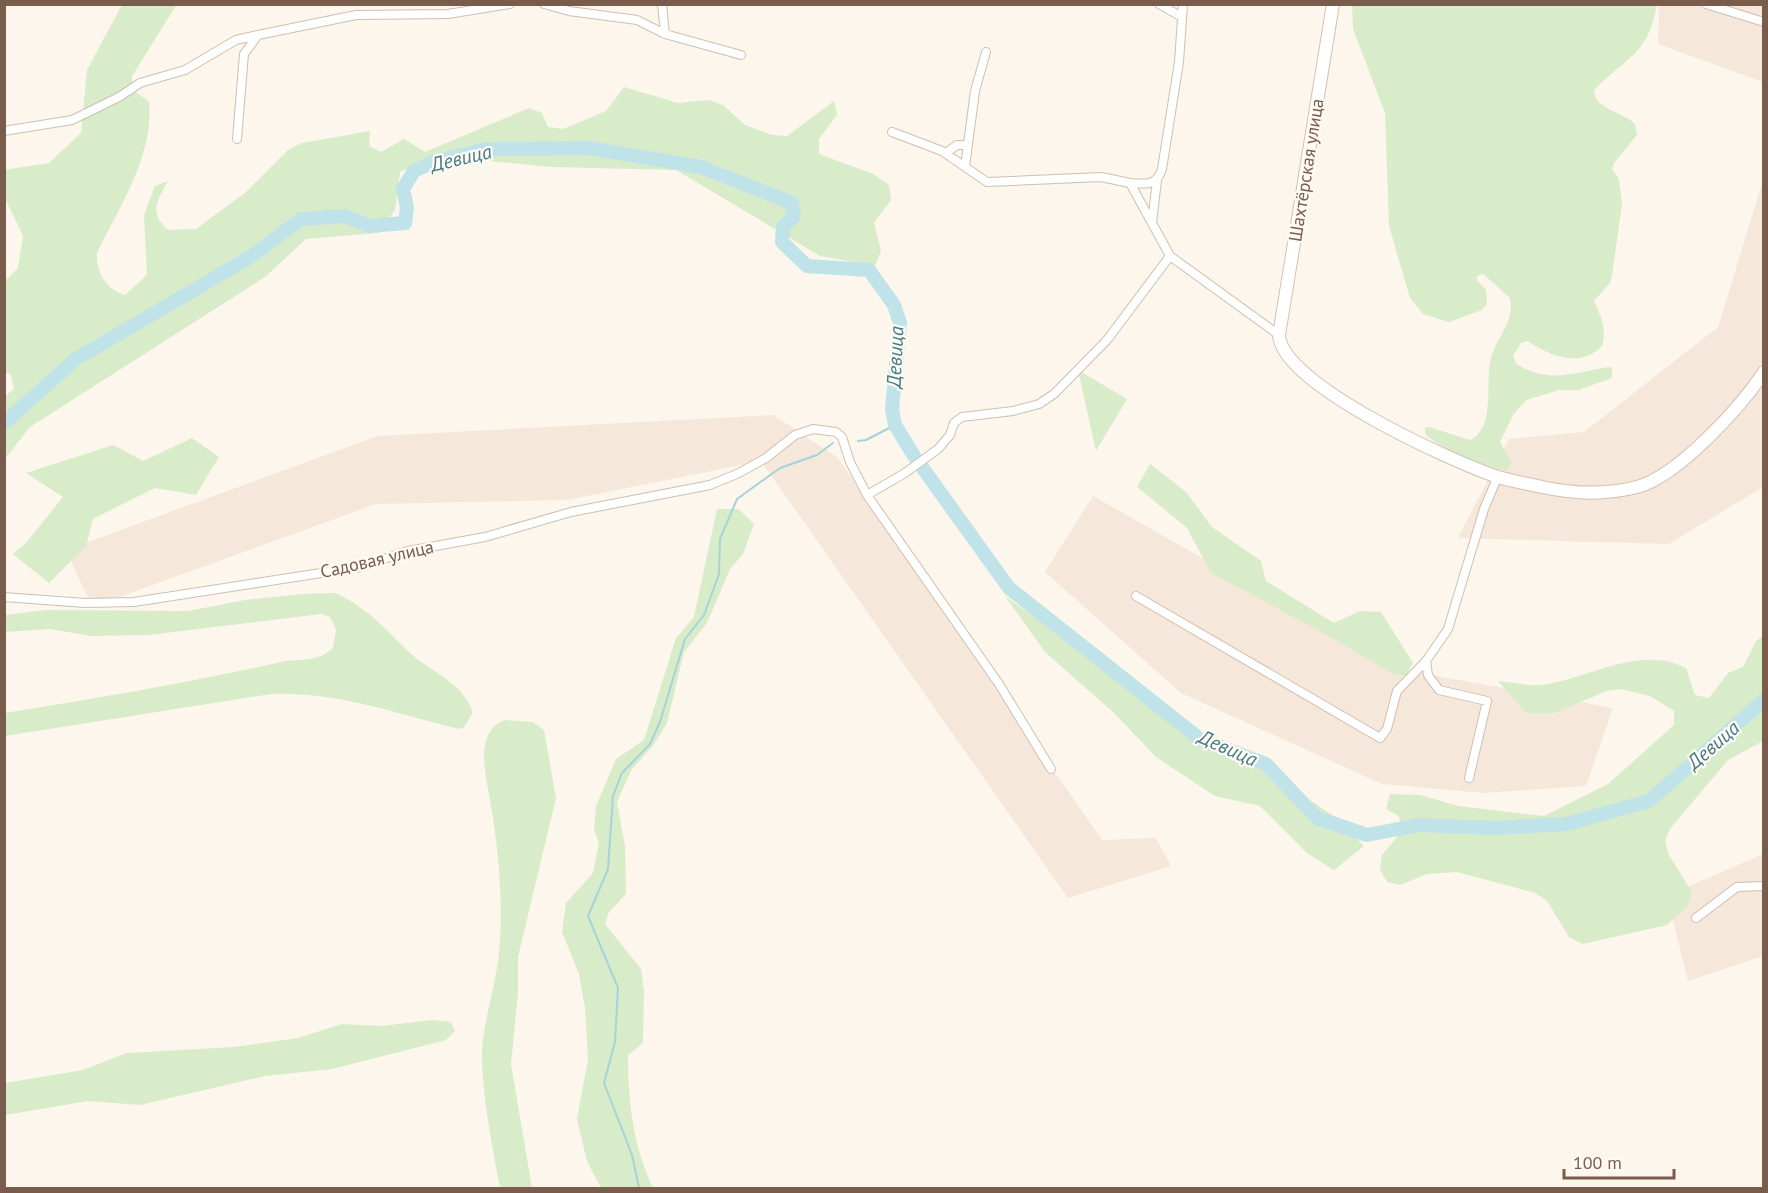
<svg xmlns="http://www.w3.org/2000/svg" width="1768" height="1193" viewBox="0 0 1768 1193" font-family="'PT Sans',sans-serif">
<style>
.residential{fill:#f5e8da}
.green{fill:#d8ecc9}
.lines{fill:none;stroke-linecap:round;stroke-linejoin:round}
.stream{stroke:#a5d3da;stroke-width:2}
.river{stroke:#bfe3e8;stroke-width:14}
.street-casing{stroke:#d1beb0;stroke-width:10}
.secondary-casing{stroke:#d6c0b0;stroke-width:14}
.street{stroke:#fff;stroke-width:8}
.secondary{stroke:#fff;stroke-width:12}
.labels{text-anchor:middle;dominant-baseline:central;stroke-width:4.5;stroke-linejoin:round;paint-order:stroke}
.street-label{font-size:18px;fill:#7a5c4d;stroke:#fffaf3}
.water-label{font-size:20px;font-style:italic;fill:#437c86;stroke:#fffaf3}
</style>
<rect width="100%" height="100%" fill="#fdf6ec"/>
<!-- residential -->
<path class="residential" d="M1659,5H1763V82L1658,44Z
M1763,180V487L1669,544L1458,538L1509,439L1584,432L1718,327Z
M773,415L837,457L1102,840L1156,838L1171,866L1068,898L761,461L567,500L376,504L92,607L66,550L378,436Z
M1093,496L1398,669L1613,708L1586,786L1484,793L1382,784L1181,693L1045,572Z
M1763,854V956L1688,981L1667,896Z"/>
<!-- green -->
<path class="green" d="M177,4L132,76V90L149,101C154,156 120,205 97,253C96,273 106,289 125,295L147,275L144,215L155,186L168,181C157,202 148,211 168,230L196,229L246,192L289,149L302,143L370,131L369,146L381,152L404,139L425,152L529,108L542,113L548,127L563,129L606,111L624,87L678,103L708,100L723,105L745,125L772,135L787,136L834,101L837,115L819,139V154L873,174L889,185L891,200L874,223L881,251L875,266L820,256L676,170L551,167L437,156L400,172L395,210L378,233L306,239L265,277L30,427L5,459V396L14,389L11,374L5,373V281L18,268L23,236L5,198L4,170L49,163L81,133L87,70L122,5Z
M1352,5H1657C1648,55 1626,57 1594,90C1594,109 1623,112 1635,124L1637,135L1614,163L1612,169L1619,179L1622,204L1612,276L1610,283L1594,301C1601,317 1607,328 1602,346C1579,369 1551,356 1527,341L1521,343L1513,356L1516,364C1550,384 1572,373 1609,367L1612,368V378L1578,390H1559L1526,400L1513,415L1500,442L1512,463L1506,470C1489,469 1435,447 1425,433V428L1429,427L1470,440C1497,427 1484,381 1491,358C1497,336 1515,322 1510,298L1483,274L1477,276V280L1486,290L1487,304L1482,310L1449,322L1423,314L1410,298L1389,226L1385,113L1353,29Z
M1078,370L1127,399L1096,451Z
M192,438L219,457L196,495L155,488L93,519L86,546L49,583L13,554L25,544L63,497L26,473L113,445L143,461Z
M1150,464L1186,492L1212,527L1261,561L1266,581L1334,623L1360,611L1381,612L1413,663L1406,676L1393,674L1318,630L1211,573L1187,528L1137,487Z
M717,509H739L754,524L743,554L730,569L707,623L684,652L667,723L653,746L632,769L617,802L625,846L626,894L609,912L605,924L641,969L644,990L643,1043L628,1055C628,1101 633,1146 653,1188H601L587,1161L577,1119L588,1059L585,1008L579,974L562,932L566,903L593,873L599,842L594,831L596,806L616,759L644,740L676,638L694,617Z
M335,593C366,606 386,630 410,653C431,672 463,683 473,712L464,727L459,729C397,714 336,691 271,694L5,736V713C97,698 189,683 281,662C301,658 317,663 333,648L336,630L330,617L321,614L149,635L92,636L49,629L5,632V615L47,610L188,611L245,600L303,594Z
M1005,596L1223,751L1270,774L1337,818L1364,846L1334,870L1307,853L1260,806L1215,796L1156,757L1114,713L1045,652Z
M1763,636V741L1728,760L1670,829L1665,841L1669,855L1692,892L1688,906L1667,925L1583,944L1569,937L1547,901L1535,893L1457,872L1427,874L1400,885L1387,882L1380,869L1382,855L1401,832L1399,816L1386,809L1390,794L1420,795L1458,806L1544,816L1608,784L1674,725V711L1650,696L1621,689L1607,691L1554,713H1526L1498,681C1511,682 1527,686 1540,685C1588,680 1638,644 1686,668L1695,695L1709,698L1728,673L1743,667L1756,641Z
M504,720L533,722L544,730L556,798L518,957V993L511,1064L532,1188H500C492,1145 482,1097 482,1052C483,1022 496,985 499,953C504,900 498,841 488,789C484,766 477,732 504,720Z
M432,1020L451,1022L455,1031L446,1040L332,1069L265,1076L140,1105L88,1101L5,1115V1083L83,1070L127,1053L234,1047L298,1038L342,1024L381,1026Z"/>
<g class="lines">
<!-- stream -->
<path class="stream" d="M858,441L866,440L895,425
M639,1188L632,1155L604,1083L615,1042L618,988L588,916L608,869L613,796L622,773L650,744L660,722L685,639L704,615L719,574L720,539L737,499L780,468L817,455L833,443"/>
<!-- river -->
<path class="river" d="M4,423L76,359L252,256L301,219L345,216L369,226L405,223L407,208L403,189L414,171L433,162L487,149L589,148L701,167L792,203L794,216L783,227L782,242L807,266L869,270L894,305L900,323L892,409L895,425L914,456L1009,588L1200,739L1266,764L1317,818L1367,835L1419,825L1495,828L1566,824L1649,801L1764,700"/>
<!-- street casing -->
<g class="street-casing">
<path id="street" d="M544,4L569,11L637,20L665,34L741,55
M662,4L665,34
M1159,4L1182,17
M1706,4L1764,22
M4,131L72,120L119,97L140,83L185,70L236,40L258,35
M892,132L942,151L987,182L1101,177L1130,183L1170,256L1279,335
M237,139L244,54L258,35L356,15L448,14L510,4
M946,153L957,145H967
M965,167L975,91L986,52
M1130,183C1146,184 1157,186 1162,169L1179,62L1183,4
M1152,223L1157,180
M867,495L905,473L938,449L950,435L954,423L962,417L1013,411L1039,404L1054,394L1107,340L1170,256
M1136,596L1380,738L1387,729L1397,691L1426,661L1448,629L1484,509L1498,476
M4,597L85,603L134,602L360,567L408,551L485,537L571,512L710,485L739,473L766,458L795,435L813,429L836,432L842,437L850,462L867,495L999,684L1051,769
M1426,661L1428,675L1439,690L1487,701L1469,778
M1696,918L1737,887L1764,886"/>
</g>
<!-- secondary casing -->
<g class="secondary-casing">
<path id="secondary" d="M1333,4L1279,335C1281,384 1453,462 1498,477C1512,481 1528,484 1542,487C1574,494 1606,495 1637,487C1678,476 1740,408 1764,372"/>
</g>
<!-- street -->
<use href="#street" class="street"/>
<!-- secondary -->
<use href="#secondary" class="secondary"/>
</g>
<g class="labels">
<!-- street labels -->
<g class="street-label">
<text transform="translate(1306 170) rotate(-81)">Шахтёрская улица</text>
<text transform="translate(377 559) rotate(-13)">Садовая улица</text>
</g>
<!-- water labels -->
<g class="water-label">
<text transform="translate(461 158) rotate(-13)">Девица</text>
<text transform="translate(895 357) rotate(-87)">Девица</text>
<text transform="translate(1713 745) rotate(-41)">Девица</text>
<text transform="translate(1228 748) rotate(24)">Девица</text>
</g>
</g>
<!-- border -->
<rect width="1768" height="1193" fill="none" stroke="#7a5c4d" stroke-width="12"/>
<!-- scale -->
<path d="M1564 1169v9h110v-9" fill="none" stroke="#7a5c4d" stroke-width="3"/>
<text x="1573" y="1169" font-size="18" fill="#7a5c4d" stroke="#fffaf3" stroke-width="4.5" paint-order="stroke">100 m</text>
</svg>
